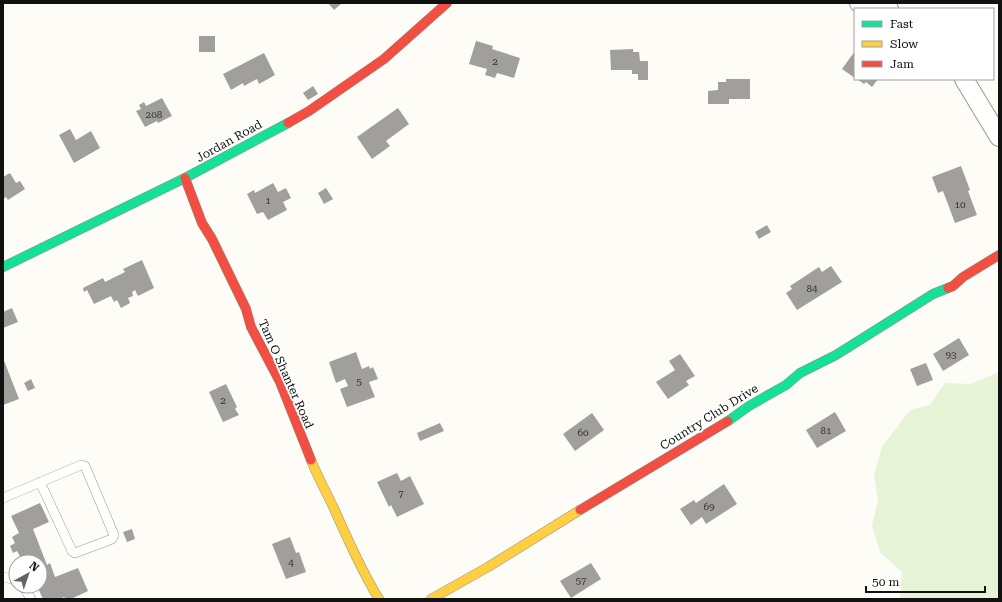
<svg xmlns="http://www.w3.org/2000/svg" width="1002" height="602" viewBox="0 0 1002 602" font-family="'Roboto Serif',serif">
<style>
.green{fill:#e7f3d7}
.building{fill:#a19f9c}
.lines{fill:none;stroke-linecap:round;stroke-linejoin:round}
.lane-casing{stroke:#979795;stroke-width:10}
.street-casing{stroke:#979795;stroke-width:20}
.fast-casing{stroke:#8e8d8b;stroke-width:10}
.slow-casing{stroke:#8e8d8b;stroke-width:10}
.jam-casing{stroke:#8e8d8b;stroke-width:10}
.lane{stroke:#fffffe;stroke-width:9}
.street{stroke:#fffffe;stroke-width:18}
.fast{stroke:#16e098;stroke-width:9}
.slow{stroke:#ffcf43;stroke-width:9}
.jam{stroke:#f24e42;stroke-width:9}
.labels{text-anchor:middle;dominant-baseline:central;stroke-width:4;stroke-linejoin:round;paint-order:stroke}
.number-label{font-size:10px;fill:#353434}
.street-label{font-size:12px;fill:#111;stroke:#fff}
</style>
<rect width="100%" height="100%" fill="#fdfcf7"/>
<!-- green -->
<path class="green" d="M999,372V599H900L902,572L880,552L872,526L878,500L874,475L882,447L910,410L930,405L945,383L971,384Z"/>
<!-- building -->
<path class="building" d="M328,3H342L334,10Z
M199,36H215V52H199Z
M476,41L493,46L492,49L520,58L514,78L497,73L495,78L485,75L487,69L469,64Z
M633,49V52H639L640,61H648V80H638V74H632V70H611L610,50Z
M855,51V78L842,69Z
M264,53L275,75L259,84L257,79L244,86L243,83L231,90L223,74Z
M726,79H750V99H729V104H708V91L718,90V82H726Z
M857,79H878L872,87L866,82L864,84Z
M313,86L318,94L308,100L303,93Z
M162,98L172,116L158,123L157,121L145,127L136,111L141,109L139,105L144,102L146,106Z
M398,108L409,124L386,141L390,146L372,159L357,137Z
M70,129L76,140L91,131L100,148L74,163L59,135Z
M961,166L970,190L968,191L977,215L955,223L943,191L938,193L932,177Z
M10,173L16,183L20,181L25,189L8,200L6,197L3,199V177Z
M273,183L278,192L286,188L291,198L283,202L287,210L268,220L263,212L257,214L247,194L254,190L255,193Z
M326,188L333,199L324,204L318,193Z
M767,225L771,232L759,239L755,232Z
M142,260L154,288L138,296L135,290L132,292L133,296L128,298L130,303L121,308L117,300L114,302L111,296L94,304L87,290L84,292L83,288L103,278L105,282L125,272L123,269Z
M831,266L842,282L797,310L786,293L792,289L790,286L819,267L822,272Z
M12,308L18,322L3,328V312Z
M959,338L969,355L943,371L933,354Z
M356,352L362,369L369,366L370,369L373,367L378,379L369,382L375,397L347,407L340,389L348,386L345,379L336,383L329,362Z
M680,354L695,376L686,381L689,385L668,399L656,382L675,370L669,361Z
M3,358L19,399L3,405Z
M926,363L933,380L917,386L910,369Z
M31,379L35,388L28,391L24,383Z
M226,384L237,407L235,409L239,415L223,422L209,392Z
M835,412L846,431L817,448L806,430Z
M592,413L604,430L575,451L563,434Z
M440,423L444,431L420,441L417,433Z
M397,473L401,481L410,476L424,504L397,517L391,505L389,507L377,482Z
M724,484L737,504L706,524L702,517L691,525L680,509L694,500L696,503Z
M40,503L49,522L33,529L47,565L50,563L55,577L78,568L88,591L71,599H66L64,597L60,599H43L37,586H40L41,584L40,562H30L29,559L23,562L17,551L13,553L10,546L15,543L12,537L19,533L11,516Z
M132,529L135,539L127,542L123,532Z
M290,537L296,553L299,552L306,572L286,579L272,544Z
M591,563L601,579L571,598L560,581Z"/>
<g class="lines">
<!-- lane casing -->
<g class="lane-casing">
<path id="lane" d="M3,498L81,465L85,466L114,535L112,539L75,553L72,551L40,482
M3,577L16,580
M23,586L31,599"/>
</g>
<!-- street casing -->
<g class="street-casing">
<path id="street" d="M859,3L873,4L889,9
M964,79L999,137"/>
</g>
<!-- fast casing -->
<g class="fast-casing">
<path id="fast" d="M3,267L185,178L288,123
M728,421L749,406L786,385L800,373L836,355L933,294L948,288"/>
</g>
<!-- slow casing -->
<g class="slow-casing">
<path id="slow" d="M311,460C318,478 328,495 336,513C349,542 362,572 379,599
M431,599L488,567L580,510"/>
</g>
<!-- jam casing -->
<g class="jam-casing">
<path id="jam" d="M288,123L309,111L384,59L447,3
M185,178L202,223L212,239L246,309L251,327L280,382L311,460
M948,288L953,286L963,277L999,255
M580,510L728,421"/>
</g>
<!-- lane -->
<use href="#lane" class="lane"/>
<!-- street -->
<use href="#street" class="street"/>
<!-- fast -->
<use href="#fast" class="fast"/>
<!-- slow -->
<use href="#slow" class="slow"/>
<!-- jam -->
<use href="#jam" class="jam"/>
</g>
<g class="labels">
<!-- number labels -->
<g class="number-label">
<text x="495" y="61">2</text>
<text x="154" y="114">208</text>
<text x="268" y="200">1</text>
<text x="960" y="204">10</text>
<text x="812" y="288">84</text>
<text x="951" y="354">93</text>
<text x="359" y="381">5</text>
<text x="223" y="400">2</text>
<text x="826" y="430">81</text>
<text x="583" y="432">60</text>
<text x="401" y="493">7</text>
<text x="709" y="506">69</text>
<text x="291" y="562">4</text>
<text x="581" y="580">57</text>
</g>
<!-- street labels -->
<g class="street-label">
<text transform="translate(229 141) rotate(-29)">Jordan Road</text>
<text transform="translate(286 374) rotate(66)">Tam O Shanter Road</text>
<text transform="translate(709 417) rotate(-32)">Country Club Drive</text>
</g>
</g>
<!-- border -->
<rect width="1002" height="602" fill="none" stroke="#111111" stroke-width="8"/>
<!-- legend -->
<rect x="854" y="8" width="140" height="72" fill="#ffffff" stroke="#a0a0a0"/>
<rect x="862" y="21" width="20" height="6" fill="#16e098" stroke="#a0a0a0"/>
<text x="890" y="28" font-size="12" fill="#111111">Fast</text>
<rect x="862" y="41" width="20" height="6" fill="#ffcf43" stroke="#a0a0a0"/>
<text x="890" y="48" font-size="12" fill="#111111">Slow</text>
<rect x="862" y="61" width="20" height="6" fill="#f24e42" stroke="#a0a0a0"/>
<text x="890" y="68" font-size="12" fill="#111111">Jam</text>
<!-- north arrow -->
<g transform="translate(28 574) rotate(40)"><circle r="19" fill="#ffffff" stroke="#a0a0a0"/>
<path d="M0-3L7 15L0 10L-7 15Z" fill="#646362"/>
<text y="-6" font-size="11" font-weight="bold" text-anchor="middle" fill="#111111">N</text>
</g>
<!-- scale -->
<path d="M866 586v6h119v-6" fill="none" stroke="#111111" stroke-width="2"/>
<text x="872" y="586" font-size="12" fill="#111111" stroke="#ffffff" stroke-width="3" paint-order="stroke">50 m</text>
</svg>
